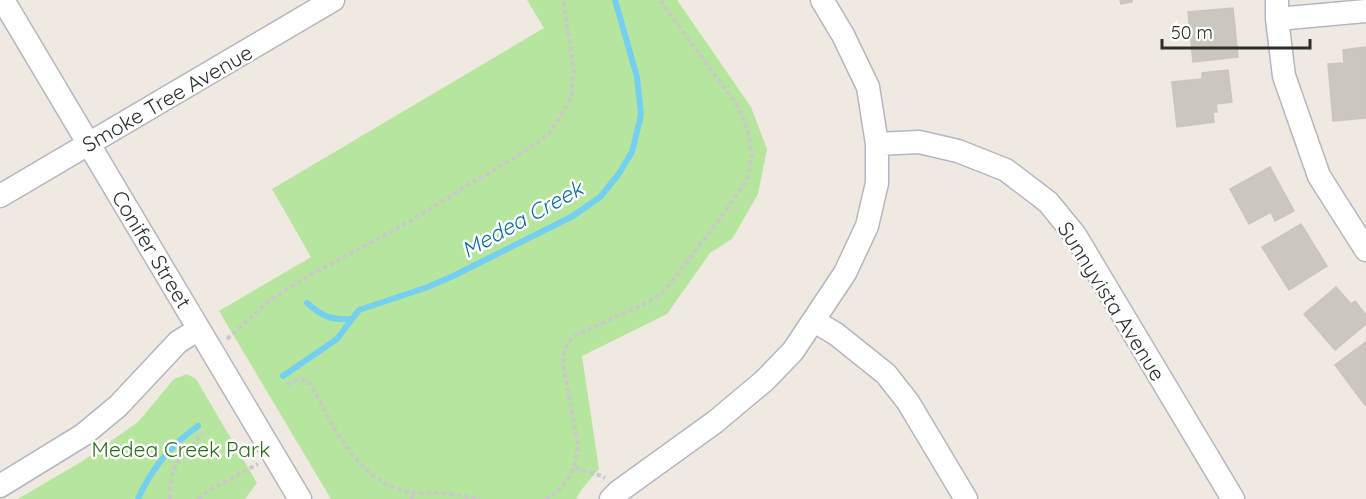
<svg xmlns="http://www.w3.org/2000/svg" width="1366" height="499" viewBox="0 0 1366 499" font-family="Quicksand,sans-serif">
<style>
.green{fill:#b6e59e}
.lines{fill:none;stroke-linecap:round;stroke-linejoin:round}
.stream{stroke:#75cff0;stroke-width:6}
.building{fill:#cbc7bf;stroke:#cbc5ba;stroke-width:1.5}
.street-casing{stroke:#b4b7c1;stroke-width:25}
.path{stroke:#c9c9c9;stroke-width:4;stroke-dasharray:4.5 3;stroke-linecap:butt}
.street{stroke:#fff;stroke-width:22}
.labels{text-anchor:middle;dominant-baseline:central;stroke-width:5;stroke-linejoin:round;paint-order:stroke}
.street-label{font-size:21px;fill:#2e2e2e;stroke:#fff}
.park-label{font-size:21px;fill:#2c6e1b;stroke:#fff}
.water-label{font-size:22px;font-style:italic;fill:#0d6fa3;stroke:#fff}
</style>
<rect width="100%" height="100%" fill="#efe9e1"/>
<!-- green -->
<path class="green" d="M527,0H677L751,107L767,149L758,194L732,239L710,253L667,314L582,356L599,469L582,489L576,499H331L219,311L311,257L272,189L544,28Z
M187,374L196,379L257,483L245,499H18L81,462L138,422L174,379Z"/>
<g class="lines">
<!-- stream -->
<path class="stream" d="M307,303C323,317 331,320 352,319
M283,376L337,339L359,310L425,288L451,277L573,216L600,197L618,175L632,152L641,115L637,77L615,0
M138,499C151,469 171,445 198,426"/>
</g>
<!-- building -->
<path class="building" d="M1120,0H1132V2L1121,4Z
M1233,8L1238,57L1193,62L1188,12Z
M1366,47V118L1333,121L1328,64L1344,63L1343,50Z
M1228,70L1232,102L1216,104L1217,112H1213L1214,122L1177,127L1172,82L1202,79V73Z
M1270,167L1294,211L1275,221L1271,212L1249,224L1230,189Z
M1301,224L1327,266L1289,290L1262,247Z
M1336,287L1351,304L1355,301L1366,315V324L1335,350L1304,314Z
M1366,342V404L1365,405L1335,365Z"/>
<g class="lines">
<!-- street casing -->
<g class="street-casing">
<path id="street" d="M3,0L300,499
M1277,0V19L1284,76L1319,176L1366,250
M1277,19L1366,11
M877,144L919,142L958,151L1006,170L1048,202L1075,235L1233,499
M0,196L333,0
M814,321L836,334L886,374L908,402L966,499
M0,486L83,435L118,406L178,342L199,329
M611,499L618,492L715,422L764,381L793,351L845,273L867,226L877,183V144L868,87L843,35L822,0"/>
</g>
<!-- path -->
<path class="path" d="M227,339L270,300L310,275L411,221L468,185L518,156L550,133L571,98L574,70L563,0
M287,385L293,381L303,380L311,385C334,427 360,488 416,493C423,494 431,492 439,493C452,493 466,497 480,499
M575,468L602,476L605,478
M170,499C170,461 180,460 203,433
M198,499L210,490L258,464
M411,499L414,493
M545,499C566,490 577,467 578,445L563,363C563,350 566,343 576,335L647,303L665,290L720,219L747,180L752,155L747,128L737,105L660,0"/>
<!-- street -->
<use href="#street" class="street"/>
</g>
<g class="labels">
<!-- street labels -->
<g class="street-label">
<text transform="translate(167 98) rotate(-30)">Smoke Tree Avenue</text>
<text transform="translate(152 249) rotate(59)">Conifer Street</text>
<text transform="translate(1112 301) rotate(58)">Sunnyvista Avenue</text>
</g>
<!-- park labels -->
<g class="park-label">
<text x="181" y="449">Medea Creek Park</text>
</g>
<!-- water labels -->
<g class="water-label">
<text transform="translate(522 219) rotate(-29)">Medea Creek</text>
</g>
</g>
<!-- scale -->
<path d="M1162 39v9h148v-9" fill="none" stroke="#2e2e2e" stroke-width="3"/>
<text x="1171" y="39" font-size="18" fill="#2e2e2e" stroke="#ffffff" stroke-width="4.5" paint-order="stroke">50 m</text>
</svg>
